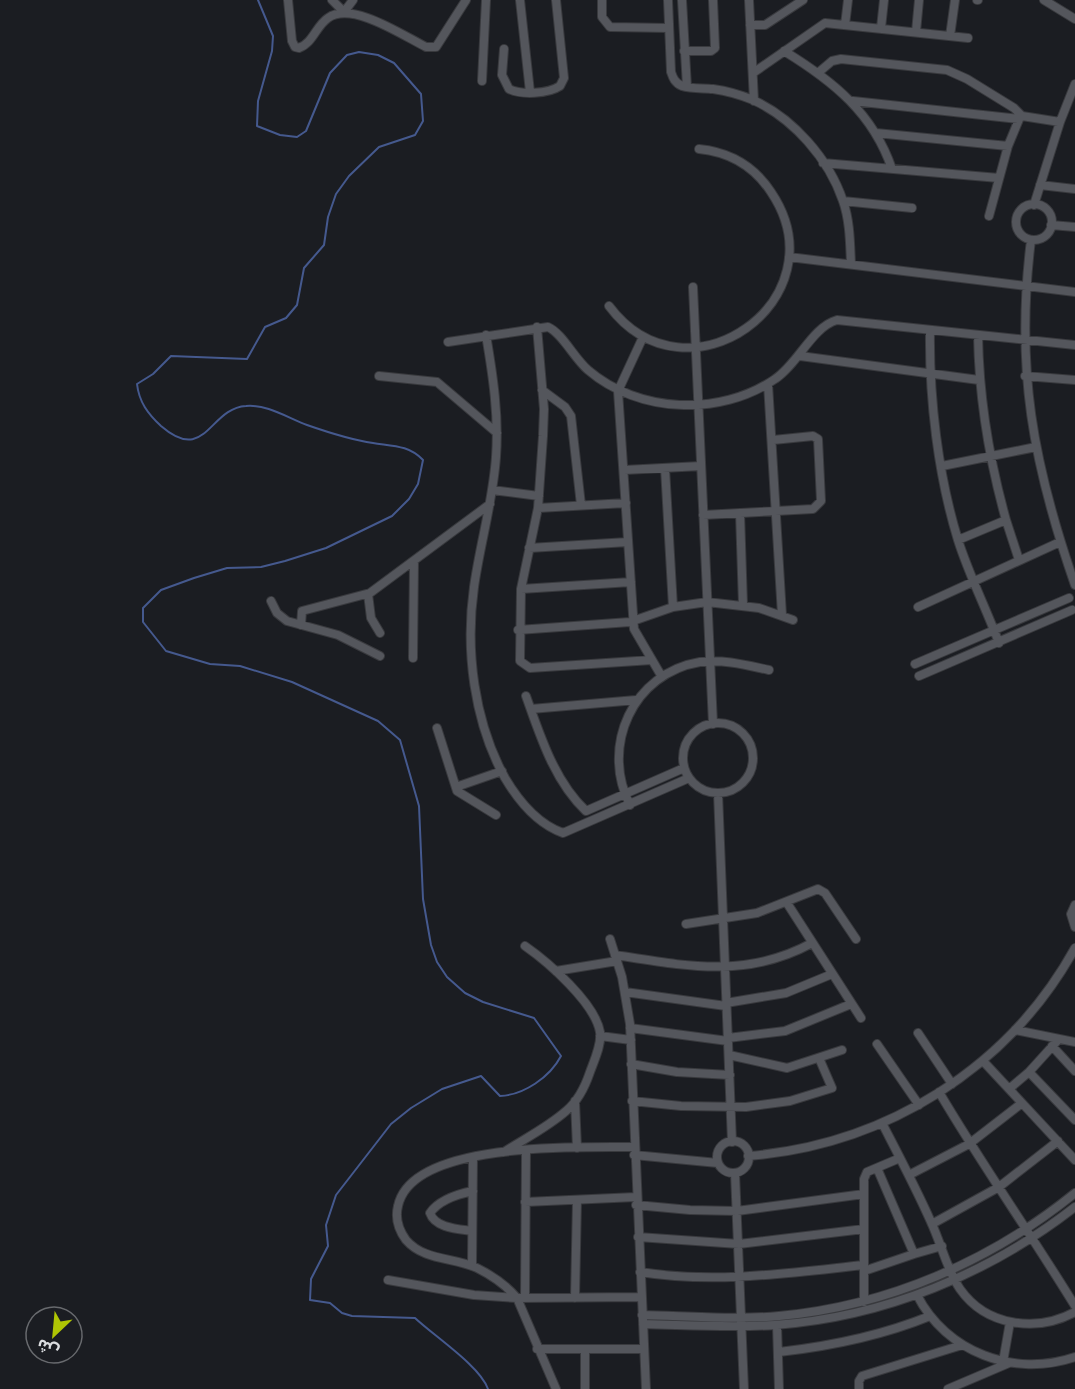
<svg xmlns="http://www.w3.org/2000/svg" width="1075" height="1389" viewBox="0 0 1075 1389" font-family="'PT Serif','Noto Sans Arabic',serif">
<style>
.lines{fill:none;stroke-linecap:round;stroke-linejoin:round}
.stream{stroke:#45598e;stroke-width:2}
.minor-casing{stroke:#393a3e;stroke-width:10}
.minor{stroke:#54565c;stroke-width:8}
</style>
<rect width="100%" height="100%" fill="#1b1d22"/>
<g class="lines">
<!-- stream -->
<path class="stream" d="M258,0L273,36L272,51L258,101L257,126L280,135L297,137L306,131L330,73L347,55L359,52L378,55L394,63L421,94L423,121L415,135L379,147L349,176L336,194L328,217L324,245L304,268L297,305L286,318L265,327L247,359L171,356L153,374L137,384C139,402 148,414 161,426C206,465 209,408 246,406C267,404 288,418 307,425C327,432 352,440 373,443C392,446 409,445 423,460L418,484L409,499L392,516L326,548L285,561L261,567L227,568L194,578L161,590L143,608V622L166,651L210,664L240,666L292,682L378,721L400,740L419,806L423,899L431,945L437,962L447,977L465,993L483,1002L534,1018L561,1056C550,1077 524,1095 500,1096L481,1076L442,1089L411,1108L391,1124L336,1195L326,1225L328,1246L311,1279L310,1300L330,1303L342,1313L352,1316L415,1318C434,1336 480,1366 488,1389"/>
<!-- minor casing -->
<g class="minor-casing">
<path id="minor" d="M288,0L292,41L295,47L299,48C313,43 316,26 328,18C352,1 402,35 426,47H436L466,0
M332,0L344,12
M520,0L530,92
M602,0V17L610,27L669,28
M668,0L671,72C673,78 675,83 682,86C691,89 703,88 713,89C727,91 741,95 753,100C793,118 829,159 843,201C850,221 850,243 851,264
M682,0L687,87
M749,0L754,101
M977,0H978
M1044,0L1075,19
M344,12L353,0
M750,25H765L803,0
M845,25L848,0
M881,28L884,0
M916,32L919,0
M950,36L955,0
M504,49L502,75L509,89C521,95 548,94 560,86L564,78L556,0
M684,51H711L715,48L713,0
M784,51C833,81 873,113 892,169
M819,72L832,61L841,59L947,70L967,79L1014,108L1022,116L1060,122
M753,73L825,23L968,38
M482,81L486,0
M853,101L1019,119
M876,133L1008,146
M823,163L999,178
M1040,185L1075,189
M843,201L912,208
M1016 222a18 18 0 1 1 36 0a18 18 0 1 1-36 0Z
M1034,205L1060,122L1075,84
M989,216L1008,146L1020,117
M1051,225L1075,227
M1031,240C1015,368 1033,464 1075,585
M789,257L1075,292
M693,287L713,724
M609,306C687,410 843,299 771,192C754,166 729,152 699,149
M537,327L544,409L543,436L538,508L521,589L520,661L530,668L652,660
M930,330C929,398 938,475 958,540C969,575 986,608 999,643
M486,335C493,376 499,416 496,457C493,501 480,544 474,587C465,650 474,722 505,778C518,800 538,824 563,833L689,778
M643,337L618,391L634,629L662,677
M448,342L548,327C562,333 574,358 588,370C638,413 720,417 775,379C798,364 812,327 837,320L1075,345
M800,356L979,380
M379,376L437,382L497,433
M1025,376L1075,380
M768,384L782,615
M542,390L565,407L571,416L581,505
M942,466L1036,447
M665,468L673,607
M624,470L701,466
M492,490L539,496
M538,508L626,503
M740,513L743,605
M703,515L813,509L821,501L818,439L813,436L773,440
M1006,520L1019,560
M958,540L1006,520C989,459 979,398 978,335
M529,548L628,542
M521,589L631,582
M368,594L371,618L380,633
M271,601L277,613L287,621L338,635L380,656
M918,607L1060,542
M301,625L302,611L370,593L490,504
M518,630L630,622L673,607L707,602L759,608L793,620
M413,658L414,561
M915,664L1069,598
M919,676L1072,610
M526,696C540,735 554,781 586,811L684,768
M531,709L636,700
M683 758a35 35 0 1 1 70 0a35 35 0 1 1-70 0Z
M437,728L457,791L496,815
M456,787L502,771
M718,793L732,1142
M630,805C600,746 633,673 700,662C724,659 746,665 769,670
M787,903L861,1018
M1075,905L1071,914L1075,927
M686,924L757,913L818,889L825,893L856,939
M610,939L622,977L630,1024L646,1389
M615,955C686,966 746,979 812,943
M556,971L617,961
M625,992L726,1006
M726,1003L786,993L832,974
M630,1028L728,1041
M1015,1030L1075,1042
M918,1033L952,1084
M600,1036L631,1040
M728,1038L785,1031L851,1004
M877,1044L919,1105
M1052,1046L1075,1071
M729,1055L787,1068L842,1050
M983,1061L1075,1160
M631,1064L677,1072L730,1075
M1029,1072L1075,1120
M1009,1089L1029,1072L1058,1040
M939,1092C982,1165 1031,1234 1075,1306
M575,1101L577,1148
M632,1101L681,1106L746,1107L790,1101L832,1088L819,1058
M882,1123C899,1156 916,1188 931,1222C941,1243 947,1270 960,1289C986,1326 1036,1333 1075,1312
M717 1157a16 16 0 1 1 32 0a16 16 0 1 1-32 0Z
M634,1147C581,1148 412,1140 398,1206C395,1218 398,1229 406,1240C424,1261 454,1257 477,1268C493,1276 506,1285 517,1298L641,1297
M504,1152C524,1139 548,1127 566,1111C578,1101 585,1087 590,1072C594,1061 602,1044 600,1032C595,1003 548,962 525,946
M634,1155L718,1163
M748,1156C885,1145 1008,1069 1075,948
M877,1168L914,1254L942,1246
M735,1173L744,1389
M909,1175L969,1144L1022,1103
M525,1202L636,1197
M636,1205L690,1210L737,1211L864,1194
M932,1224L999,1187L1058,1141
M472,1231C458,1229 435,1228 430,1213C439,1200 458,1194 473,1191
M638,1237L739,1244L864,1229
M472,1266L473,1157
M864,1271L914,1254
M640,1272C716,1284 788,1273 864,1265
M388,1280L474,1295L517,1298L556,1389
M917,1295C946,1352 1014,1378 1075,1357
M525,1298L526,1151
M575,1298L577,1200
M864,1302V1179L867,1172L900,1158
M642,1315C687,1316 734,1320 779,1316C888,1306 991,1261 1075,1193
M643,1324C687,1325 731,1328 775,1325C884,1317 989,1274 1075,1207
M777,1325L779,1389
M537,1349H644
M779,1352C832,1346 881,1336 930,1316
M1003,1362L1010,1322
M585,1389V1349
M859,1389V1381L862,1376L962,1345
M948,1389L1009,1363"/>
</g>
<!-- minor -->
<use href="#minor" class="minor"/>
</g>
<!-- north arrow -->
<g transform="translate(54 1335) rotate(206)"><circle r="28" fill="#1b1d22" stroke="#686a6e" stroke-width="1.5"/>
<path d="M0-4.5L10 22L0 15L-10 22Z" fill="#afc504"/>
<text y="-9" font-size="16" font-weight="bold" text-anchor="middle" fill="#dbdde0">ش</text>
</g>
</svg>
